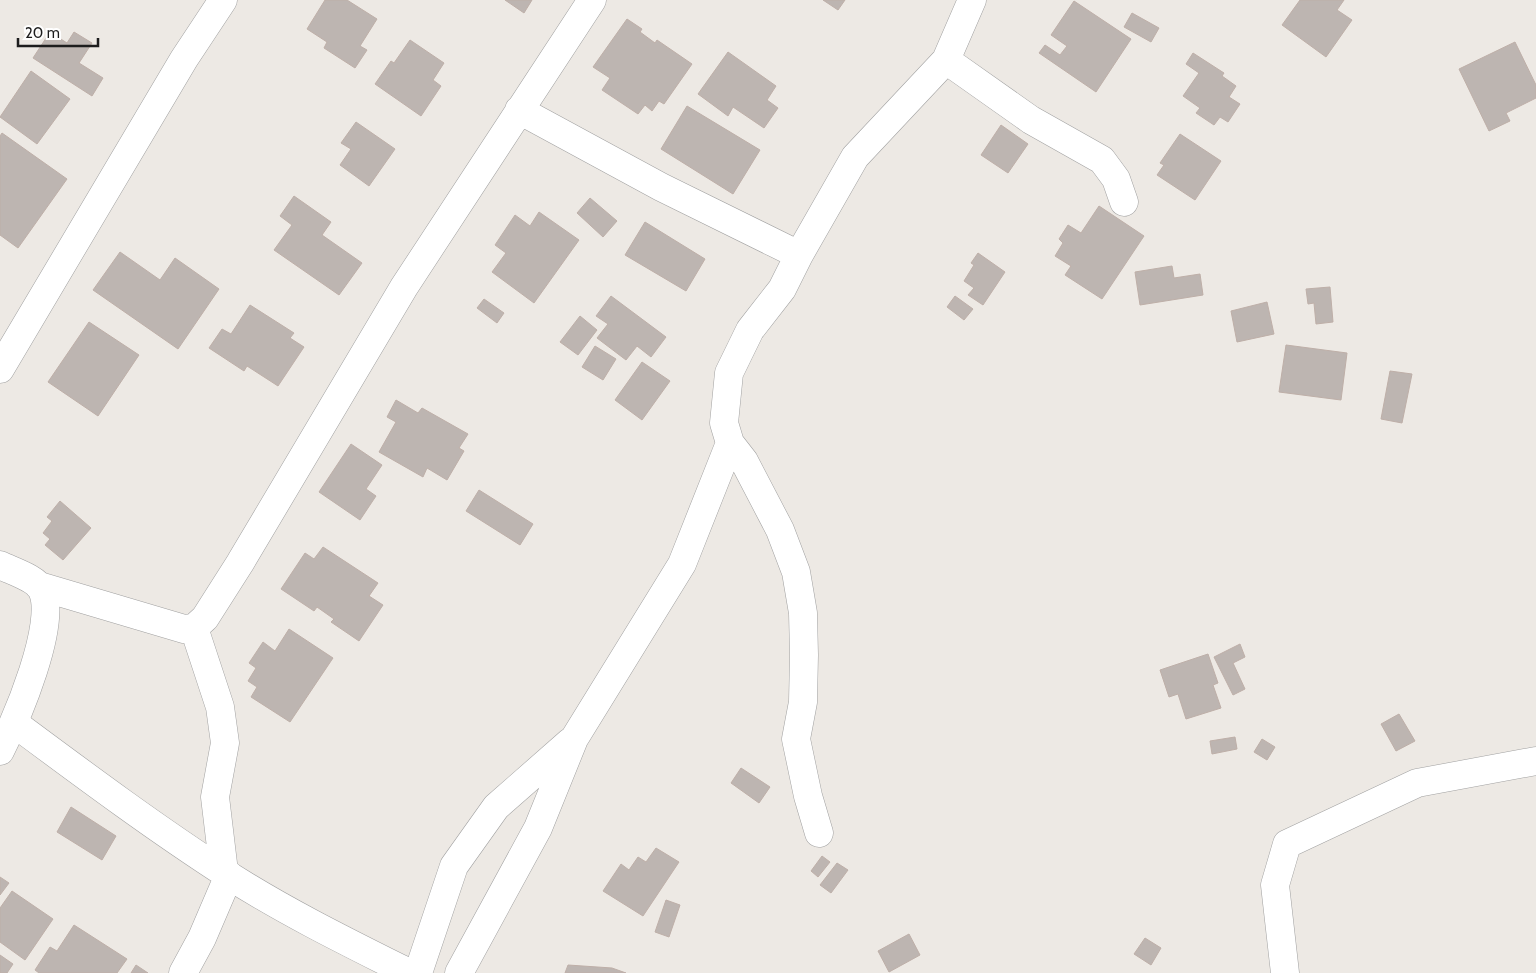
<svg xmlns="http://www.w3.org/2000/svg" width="1536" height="973" viewBox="0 0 1536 973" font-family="Cabin,sans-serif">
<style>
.building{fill:#bdb5b1;stroke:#beafa8}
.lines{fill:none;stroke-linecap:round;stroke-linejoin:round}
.minor-casing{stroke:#a1a1a1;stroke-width:29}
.minor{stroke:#fff;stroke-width:28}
</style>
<rect width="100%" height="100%" fill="#ede9e4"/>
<!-- building -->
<path class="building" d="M325,0H347L377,19L360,46L367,50L355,68L324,48L327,42L307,29Z
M505,0H532L524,13Z
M823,0H845L838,10Z
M1300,0H1344L1337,10L1352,20L1326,57L1282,25Z
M1074,1L1131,39L1096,92L1039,53L1045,45L1060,55L1067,46L1051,35Z
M1132,13L1159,28L1151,42L1124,27Z
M627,19L642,29L640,32L655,43L657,40L692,64L664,104L659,101L652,111L645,105L638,114L602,90L610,78L593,67Z
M50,32L67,43L74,32L92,43L79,63L103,78L92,96L33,58Z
M410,40L444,63L433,80L441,86L421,116L375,84L391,61L394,63Z
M1515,42L1536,85V98L1506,113L1510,121L1489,131L1459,69Z
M728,52L776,86L767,100L778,108L764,128L733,107L728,116L698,94Z
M1193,53L1224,73L1222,76L1236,86L1229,97L1240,104L1228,122L1220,117L1214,125L1196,113L1200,108L1183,96L1199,73L1186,64Z
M31,71L70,99L37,144L0,117Z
M687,106L760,150L733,194L661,149Z
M356,122L395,149L369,186L340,165L351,149L341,143Z
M1001,125L1028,144L1008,173L981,155Z
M2,133L67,179L18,248L0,235V136Z
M1180,134L1221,161L1195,200L1157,175L1164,165L1160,163Z
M294,196L331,222L322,235L362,263L339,295L274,250L292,225L280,216Z
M590,198L617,221L603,237L577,213Z
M1099,206L1144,236L1102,299L1065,275L1071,266L1055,256L1063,243L1059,239L1068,225L1081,233Z
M539,212L579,240L534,303L492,272L506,253L495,245L515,215L530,226Z
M645,222L705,259L686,291L625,255Z
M120,252L160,280L175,258L219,289L178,349L93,290Z
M978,253L1005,272L983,305L968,295L974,288L964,281L974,265L971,263Z
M1172,266L1174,278L1200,274L1203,295L1140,305L1135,272Z
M1330,287L1333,322L1316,324L1314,303L1308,304L1306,289Z
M611,296L666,337L651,357L637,346L626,360L597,338L608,324L596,316Z
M955,296L973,309L964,320L947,307Z
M484,299L504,313L497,323L477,308Z
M1267,302L1274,334L1237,342L1231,311Z
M250,305L294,333L290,338L304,347L278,386L247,366L244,371L209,348L222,329L231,334Z
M580,316L597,330L578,355L560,342Z
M89,322L139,355L98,416L48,382Z
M1286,345L1347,353L1341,400L1279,392Z
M595,346L616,359L603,380L582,367Z
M642,362L670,381L642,420L615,400Z
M1390,371L1412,374L1402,423L1381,419Z
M396,400L418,413L422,408L468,434L459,448L464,451L447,480L427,468L423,477L379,452L396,422L387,417Z
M351,444L382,465L366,489L376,496L360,520L319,492Z
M479,490L533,524L520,545L466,511Z
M60,501L91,528L63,560L45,545L50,539L43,533L52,521L47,517Z
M323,547L378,583L369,596L383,605L359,641L331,622L334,619L317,607L314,611L281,589L305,553L314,559Z
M289,629L333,658L290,722L251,697L257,687L248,681L256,668L249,663L263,642L275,651Z
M1240,644L1245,657L1233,663L1245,689L1233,695L1214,657Z
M1208,654L1218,683L1213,685L1221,708L1186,719L1178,694L1169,697L1160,670Z
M1399,714L1415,741L1396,751L1381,724Z
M1235,737L1237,749L1212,754L1210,741Z
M1262,739L1275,747L1267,760L1254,752Z
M741,768L770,787L759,803L731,783Z
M71,807L116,836L102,860L57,832Z
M656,848L679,862L643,916L603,891L621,864L629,870L638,857L646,862Z
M822,856L830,862L818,877L811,871Z
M837,863L848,870L831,893L820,885Z
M0,877L9,883L0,895Z
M12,891L53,919L25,960L0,942V908Z
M666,900L680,905L669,937L655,932Z
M74,925L127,959L117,973H39L35,970L50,947L57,951Z
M909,934L920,955L889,972L878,951Z
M1145,938L1161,948L1151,965L1134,954Z
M0,955L13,964L7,973H0Z
M136,965L148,973H131Z
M568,965L612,968L626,973H565Z"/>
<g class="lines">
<!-- minor casing -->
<g class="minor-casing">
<path id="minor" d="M946,60L1031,120L1102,160L1116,179L1124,202
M519,110L661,187L799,255L855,157L946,60L972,0
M799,255L782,289L750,330L729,373L724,423L730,443L744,461L780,530L796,572L803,613L804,655L803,702L796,739L808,796L819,833
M0,369L184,59L223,0
M0,565C12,571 36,578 42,590C58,623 16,720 0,751
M39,586L184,629L194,628L205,618L240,563L404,287L592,0
M194,628L220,707L225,743L215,797L224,872
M14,723C84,775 155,828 228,875C286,912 347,942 409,973
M183,973L202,938L229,875
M418,973L454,866L496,807L570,742
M459,973L538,828L574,739L682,564L730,443
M1285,973L1275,885L1287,844L1417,783L1536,761"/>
</g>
<!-- minor -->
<use href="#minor" class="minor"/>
</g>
<!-- scale -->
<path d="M18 38v8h80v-8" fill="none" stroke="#1d1d1d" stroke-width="2.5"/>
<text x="25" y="38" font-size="15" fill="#1d1d1d" stroke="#ffffff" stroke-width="4" paint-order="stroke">20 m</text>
</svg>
